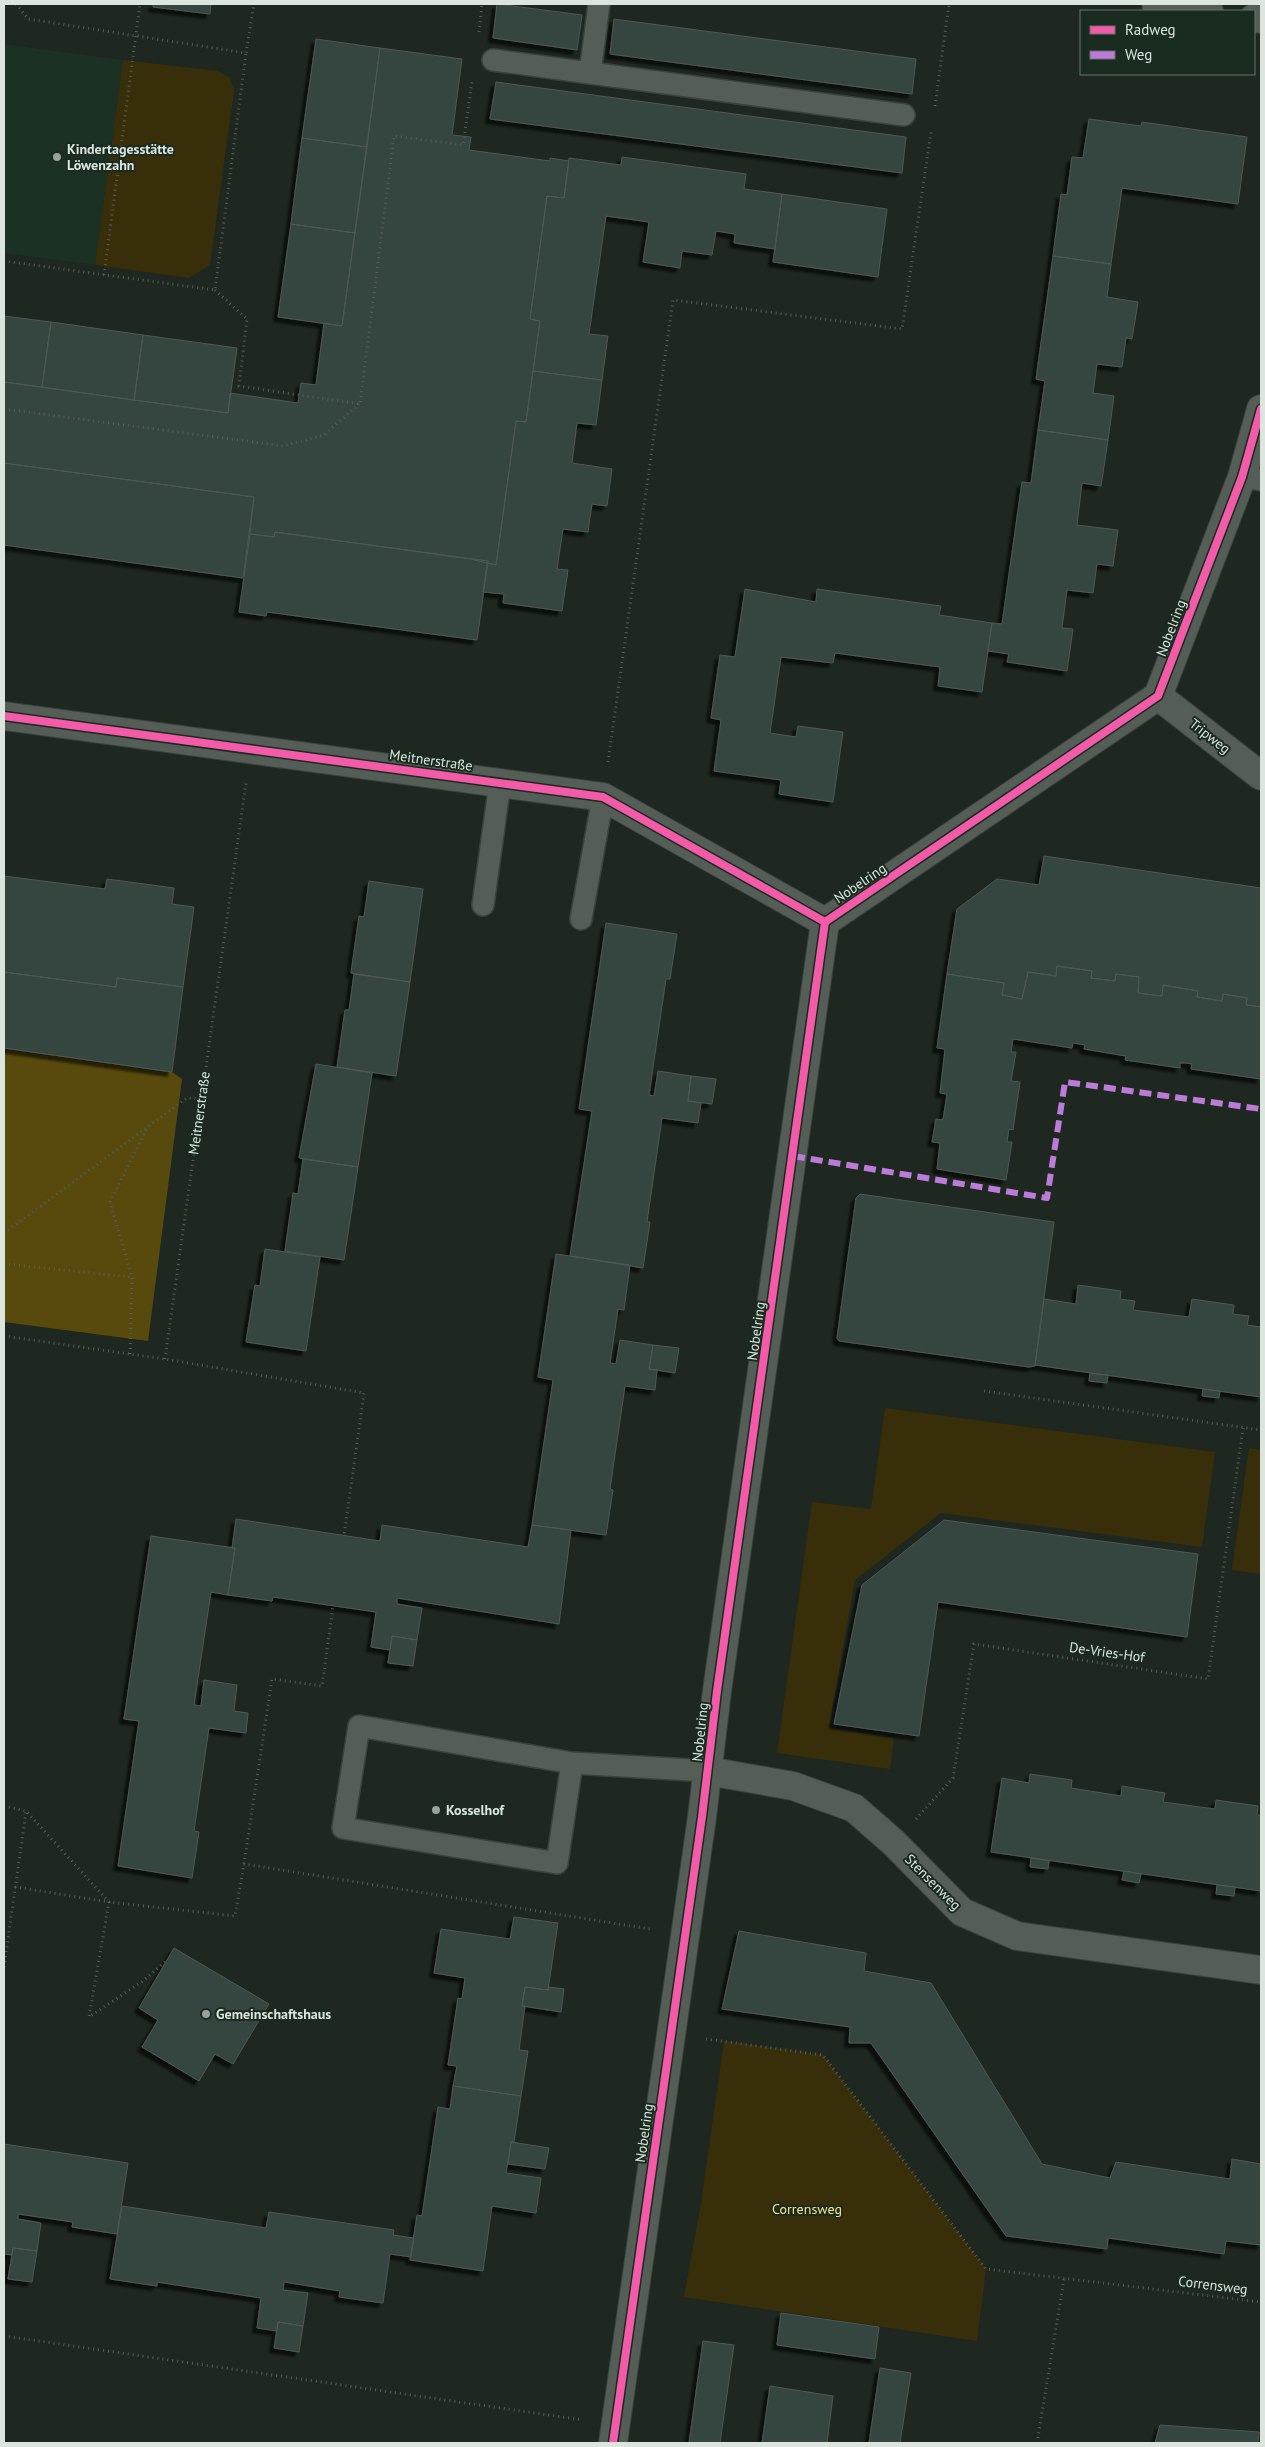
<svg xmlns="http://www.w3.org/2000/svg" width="1265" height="2447" viewBox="0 0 1265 2447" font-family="'PT Sans',sans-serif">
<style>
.built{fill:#1b3123}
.green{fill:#382f0a}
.forest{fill:#584a0c}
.building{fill:#344540;stroke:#4f5854;filter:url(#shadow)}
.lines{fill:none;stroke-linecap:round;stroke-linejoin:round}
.service-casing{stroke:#3a423c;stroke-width:24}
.minor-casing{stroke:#3a423c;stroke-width:30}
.path{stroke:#585d59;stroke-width:3;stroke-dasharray:1 4;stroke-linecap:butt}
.service{stroke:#555d57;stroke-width:21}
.minor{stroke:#555d57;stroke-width:28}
.quiet{stroke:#bd7bd9;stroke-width:6;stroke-dasharray:12 6;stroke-linecap:butt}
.cycleway-casing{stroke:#1a2b1f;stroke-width:11}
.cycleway{stroke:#f35aa7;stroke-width:8}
.poi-dot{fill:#99a29c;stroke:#1a2b1f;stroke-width:2}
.labels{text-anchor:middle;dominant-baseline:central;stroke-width:4;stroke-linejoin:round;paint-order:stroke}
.poi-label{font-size:14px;font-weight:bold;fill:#dbe5de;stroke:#1a2b1f;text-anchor:start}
.street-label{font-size:14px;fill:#dbe5de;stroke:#1a2b1f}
.park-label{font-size:14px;fill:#fce18c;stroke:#1a2b1f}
</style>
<defs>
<filter id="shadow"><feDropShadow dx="-4.5" dy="4.5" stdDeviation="1" flood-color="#0009"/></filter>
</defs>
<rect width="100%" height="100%" fill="#1e2720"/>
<!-- built -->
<path class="built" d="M4,44L123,60L95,265L4,253Z"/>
<!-- green -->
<path class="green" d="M123,60L218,71L230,78L234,91L210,265L189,278L95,265Z
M885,1408L1215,1452L1202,1547L941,1513L855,1580L829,1727L894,1738L890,1769L777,1753L812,1502L871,1509Z
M1249,1448L1261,1450V1574L1232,1570Z
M724,2041L823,2055L986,2269L977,2341L684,2297L701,2203Z"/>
<!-- forest -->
<path class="forest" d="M4,1048L172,1072L182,1079L148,1341L4,1322Z"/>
<!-- building -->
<path class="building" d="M153,4H211L210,14L153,7Z
M497,4L582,15L577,50L493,38Z
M614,19L916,59L912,94L610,54Z
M316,39L380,48L367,147L302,138Z
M380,48L462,59L452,135L471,137L469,150L550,161V158L569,161L564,198L547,196L530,319L540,321L526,422L516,421L496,565L470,559L275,532L274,537L250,534L254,497L4,463V382L228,413L230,393L298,403L301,383L316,385L324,323L342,326Z
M496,82L906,137L902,173L490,119Z
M1089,119L1141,126L1142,122L1247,137L1238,204L1122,188L1111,264L1053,256L1061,194L1067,195L1072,157L1083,158Z
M302,138L367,147L355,233L291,224Z
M622,157L746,174L744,189L782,194L775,249L734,243L735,234L716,231L712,255L682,251L680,268L643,262L649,222L606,216L589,334L608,336L602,380L533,371L540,321L530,319L547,196L564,198L569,158L621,165Z
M782,194L887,209L878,277L773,262Z
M291,224L355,233L342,326L278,317Z
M1053,256L1111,264L1107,297L1138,302L1132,339L1126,338L1122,367L1097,364L1093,393L1114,396L1108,440L1038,430L1045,381L1036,379Z
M4,316L51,322L42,387L4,382Z
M51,322L143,335L134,400L42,387Z
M143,335L237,348L228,413L134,400Z
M533,371L602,380L596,425L577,423L572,463L612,469L607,506L592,504L588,532L563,529L557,569L568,570L562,611L503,603L504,594L483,592L487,563L496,565L516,421L526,422Z
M1038,430L1108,440L1101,486L1082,483L1077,525L1118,530L1113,566L1097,564L1093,593L1067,590L1062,628L1073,629L1067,671L1007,662L1009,654L988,651L992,623L1002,624L1022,482L1031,483Z
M4,463L254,497L243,578L4,545Z
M275,532L488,561L477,640L267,612L266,616L239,612L250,534L274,537Z
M745,589L816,602L817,589L941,606L939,615L992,623L982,692L938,686L940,667L835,653L833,663L781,657L770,733L796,737L798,726L843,732L833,802L779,794L781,780L714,771L721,720L711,718L720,655L735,657Z
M1044,856L1261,888V1007L1246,1005L1247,998L1223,994L1222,1001L1197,997L1198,991L1163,985L1162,996L1138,993L1139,977L1116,974L1115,981L1091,978L1092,971L1057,966L1056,976L1028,972L1022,999L1002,995L1004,983L947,974L957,909L997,879L1039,885Z
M4,876L105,889L107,879L174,888L172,904L194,907L183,987L117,978L116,987L4,972Z
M369,881L423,889L410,982L351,973L359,916L364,917Z
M606,923L677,934L670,979H666L649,1095L654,1096L658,1071L691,1076L688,1101L701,1103L698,1123L662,1118L647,1222H650L643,1268L570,1256L592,1111L579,1109Z
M1057,966L1092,971L1091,978L1115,981L1116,974L1139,977L1138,993L1162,996L1163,985L1198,991L1197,997L1222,1001L1223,994L1247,998L1246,1005L1261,1007V1079L1191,1069L1192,1064L1186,1063H1180V1068L1125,1060L1126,1056L1084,1049L1085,1045L1073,1043L1072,1048L1013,1039L1011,1052H1016L1011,1081L1020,1082L1013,1130L1009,1129L1007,1142H1012L1006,1180L937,1169L940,1143L932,1142L936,1119L943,1120L947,1094L940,1093L945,1049L937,1048L947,974L1004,983L1002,995L1022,999L1028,972L1056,976Z
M4,972L116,987L117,978L183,987L172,1072L4,1048Z
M354,974L410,982L396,1076L337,1067L345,1010H349Z
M316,1064L372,1073L358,1167L299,1158Z
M691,1076L716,1079L712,1104L688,1101Z
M303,1159L358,1167L344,1260L285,1251L293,1193L298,1194Z
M860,1194L1054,1222L1035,1366L1029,1367L839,1341L837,1338L856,1198Z
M265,1249L320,1257L306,1351L246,1342L255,1285L260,1286Z
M556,1254L630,1265L624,1310L618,1309L610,1363L616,1364L620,1340L653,1345L649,1369L657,1370L655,1390L625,1386L610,1489L613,1490L606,1535L532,1525L553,1380L538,1377Z
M1078,1285L1121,1291L1120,1299L1135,1301L1133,1310L1189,1317L1192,1299L1234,1305L1233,1314L1249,1316L1247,1325L1261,1327V1397L1035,1365L1044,1299L1076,1304Z
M653,1345L679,1348L675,1373L649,1369Z
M1090,1373L1108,1375L1107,1383L1089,1381Z
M1203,1389L1220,1391L1219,1398L1202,1396Z
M236,1519L380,1541L382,1525L528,1547L532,1525L571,1530L559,1624L397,1598V1604L422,1608L417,1640L392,1636L390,1650L371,1647L376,1612L273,1597L272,1601L228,1595L235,1548H232Z
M944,1520L1198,1554L1187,1637L938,1602L919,1736L834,1724L862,1585Z
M151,1536L235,1548L228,1595L211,1592L194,1705L201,1706L204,1680L237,1685L234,1711L248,1713L246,1733L209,1728L194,1831L199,1832L192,1878L118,1866L139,1721L124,1719Z
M392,1636L417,1640L413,1666L388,1663Z
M1030,1774L1072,1780L1071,1788L1121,1796L1122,1786L1165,1793L1163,1802L1215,1809L1216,1800L1258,1806L1257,1815H1261V1891L991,1852L1002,1778L1029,1783Z
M1031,1858L1049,1861L1048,1869L1030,1867Z
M1124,1871L1141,1874L1139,1883L1122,1880Z
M1217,1885L1235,1887L1234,1896L1216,1894Z
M514,1917L558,1923L548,1990L525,1987L522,2006H525L519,2050L528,2051L521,2096L453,2086L457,2066L448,2065L458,1998L462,1999L465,1978L434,1973L441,1929L510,1939Z
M739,1931L866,1953L864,1971L931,1983L1042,2164L1110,2178L1116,2162L1230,2179L1232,2159L1261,2164V2245L1226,2241L1224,2254L1108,2238L1107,2249L1006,2236L871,2043H849L850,2027L722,2009Z
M174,1948L269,2004L233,2064L215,2054L199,2081L142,2047L158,2020L139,2008Z
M525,1987L548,1990L549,1987L564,1989L561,2012L522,2006Z
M453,2086L521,2096L514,2142H511L506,2173L541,2178L536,2213L492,2206L483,2271L410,2260L417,2215L422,2216L438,2107L450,2109Z
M511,2142L549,2148L545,2169L508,2164Z
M4,2144L128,2163L117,2234L72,2227L73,2222L18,2214V2219L41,2223L37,2251L13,2248L12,2255L4,2254Z
M122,2206L266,2228L269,2212L394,2230L393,2235L414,2238L411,2257L390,2254L383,2303L339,2297L340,2291L284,2282L283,2290L308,2293L303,2326L278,2322L277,2331L257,2328L261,2298L157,2282V2286L110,2279Z
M13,2248L37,2251L32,2282L8,2279Z
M781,2313L879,2327L875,2359L777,2345Z
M278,2322L303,2326L299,2352L274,2348Z
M703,2341L734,2345L720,2443H689Z
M880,2368L911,2373L900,2443H869Z
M770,2386L833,2396L827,2443H762Z
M1160,2425L1259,2432L1258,2443H1155Z"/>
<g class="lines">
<!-- service casing -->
<g class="service-casing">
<path id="service" d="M599,4L590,73L904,115
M493,60L590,73
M1242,477L1261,480
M483,905L500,783
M581,919L603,797
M572,1763L557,1863L343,1828L359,1726L572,1763L708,1771"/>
</g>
<!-- minor casing -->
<g class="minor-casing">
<path id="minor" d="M1156,4L1209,11
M1254,18L1261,19
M1158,696L1261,776
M4,716L603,797L825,922
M708,1771L793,1786L854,1808L894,1843L962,1912L1017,1936L1261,1970
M613,2443L702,1817L717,1691L825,922L1158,696L1242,477L1261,409"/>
</g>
<!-- path -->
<path class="path" d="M16,4L28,19L246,53L254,4
M479,32L482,4
M935,106L949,4
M4,261L215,290L246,53
M104,275L140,4
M215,290L247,319L239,386L360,404L394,136L463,145L472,82
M4,409L283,446L324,435L359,404
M608,762L673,300L902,329L931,132
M4,1233L187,1098L201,1099
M4,1264L132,1277
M4,1336L165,1359L364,1393L344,1536
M130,1354L132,1277L110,1202L148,1126
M165,1359L246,783
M984,1391L1261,1430
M4,1806L26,1811L109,1902L235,1916L244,1864L650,1929
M916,1819L953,1778L974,1644L1208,1679L1243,1428
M244,1864L272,1679L322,1686L333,1606
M15,1887L109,1902L89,2017L143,1981L167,1960
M4,1967L26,1812
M706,2039L823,2055L986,2269L1261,2302
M4,2336L583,2420
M1037,2443L1064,2279"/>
<!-- service -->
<use href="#service" class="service"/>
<!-- minor -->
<use href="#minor" class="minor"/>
<!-- quiet -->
<path class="quiet" d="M793,1156L1047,1198L1065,1082L1261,1109"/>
<!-- cycleway casing -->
<g class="cycleway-casing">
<path id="cycleway" d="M4,716L603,797L825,922
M613,2443L702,1817L717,1691L825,922L1158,696L1242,477L1261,409"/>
</g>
<!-- cycleway -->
<use href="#cycleway" class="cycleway"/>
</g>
<!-- markers -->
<g class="poi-dot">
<circle cx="57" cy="157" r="5"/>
<circle cx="436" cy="1810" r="5"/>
<circle cx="206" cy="2014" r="5"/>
</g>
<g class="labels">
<!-- poi labels -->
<g class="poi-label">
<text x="67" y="149">Kindertagesstätte<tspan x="67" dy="16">Löwenzahn</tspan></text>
<text x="446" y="1810">Kosselhof</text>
<text x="216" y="2014">Gemeinschaftshaus</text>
</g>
<!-- street labels -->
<g class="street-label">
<text transform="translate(1171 628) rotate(-69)">Nobelring</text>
<text transform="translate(1210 736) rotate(38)">Tripweg</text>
<text transform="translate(431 760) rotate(8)">Meitnerstraße</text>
<text transform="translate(860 883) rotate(-34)">Nobelring</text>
<text transform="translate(199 1113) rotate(-82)">Meitnerstraße</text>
<text transform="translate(756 1331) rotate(-82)">Nobelring</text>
<text transform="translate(1107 1652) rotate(8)">De-Vries-Hof</text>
<text transform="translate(700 1732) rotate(-84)">Nobelring</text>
<text transform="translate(933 1882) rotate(45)">Stensenweg</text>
<text transform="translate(644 2133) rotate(-82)">Nobelring</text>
<text transform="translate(1213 2285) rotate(7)">Corrensweg</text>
</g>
<!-- park labels -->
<g class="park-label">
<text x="807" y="2209">Corrensweg</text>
</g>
</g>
<!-- border -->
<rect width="1265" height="2447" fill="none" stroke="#dbe5de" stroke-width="10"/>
<!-- legend -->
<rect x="1080" y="10" width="175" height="65" fill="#1a2b1f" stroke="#67756b"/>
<rect x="1090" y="26" width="25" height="8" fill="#f35aa7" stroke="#67756b"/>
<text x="1125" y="35" font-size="15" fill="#dbe5de">Radweg</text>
<rect x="1090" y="51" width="25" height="8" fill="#bd7bd9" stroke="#67756b"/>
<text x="1125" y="60" font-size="15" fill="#dbe5de">Weg</text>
</svg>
